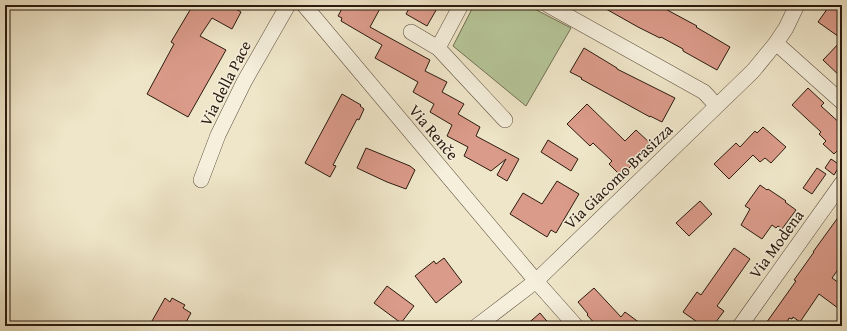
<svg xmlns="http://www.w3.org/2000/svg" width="847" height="331" viewBox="0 0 847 331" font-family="'Gentium Book Plus',serif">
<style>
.green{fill:#b6c699;stroke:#707054}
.building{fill:#db9b8a;stroke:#2b1a0e}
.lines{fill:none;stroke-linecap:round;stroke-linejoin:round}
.minor-casing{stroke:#5c4d3d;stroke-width:16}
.minor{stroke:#f5efdc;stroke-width:15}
.labels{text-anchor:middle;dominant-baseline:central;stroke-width:3;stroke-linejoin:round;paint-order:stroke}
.street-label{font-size:16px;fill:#2b1a0e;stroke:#f5efdc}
</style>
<rect width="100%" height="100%" fill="#efe6c9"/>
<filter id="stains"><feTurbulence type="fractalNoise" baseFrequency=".005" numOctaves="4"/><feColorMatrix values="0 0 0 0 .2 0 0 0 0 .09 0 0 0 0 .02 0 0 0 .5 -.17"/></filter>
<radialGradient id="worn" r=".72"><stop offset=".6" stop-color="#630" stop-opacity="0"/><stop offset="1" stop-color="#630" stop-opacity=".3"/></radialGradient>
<!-- green -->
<path class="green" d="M474,5H527L571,28L526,106L453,46Z"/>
<!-- building -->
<path class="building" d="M193,5H229L241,12L232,29L212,18L200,36L226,50L188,117L147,94L174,44L171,42Z
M344,5H382L370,27L430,60L425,71L447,82L442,92L464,104L458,114L480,127L476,136L519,159L507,181L497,175L506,159L491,171L464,156L468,147L447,136L452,125L430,112L434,104L413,92L418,82L375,58L382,45L341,21L342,18L338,16Z
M411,5H439L427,26L406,14Z
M599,5H658L697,26L696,27L730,47L717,70L683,51V49L661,37L660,38L638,27Z
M830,5H842V39L818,22Z
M842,40V78L823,60Z
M584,48L617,68V69L675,98L662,122L650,116V117L581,79L582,78L570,72Z
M808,88L824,103L821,106L842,125V146L834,154L823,144L826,141L819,134L821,132L792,105Z
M342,94L361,105L360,106L364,109L359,120L357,119L333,165L336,166L330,177L305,163Z
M587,104L625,141L636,130L651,144L646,149L647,150L621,176L609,164L612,161L593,143L590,146L567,124Z
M763,127L786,147L771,163L765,158L760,162L753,155L729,179L714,164L736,143L740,147L755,131L757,133Z
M548,140L578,159L571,171L541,152Z
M366,148L410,166L415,170L406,189L387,182L357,168Z
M831,159L840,165L834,175L825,168Z
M817,168L826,174L812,194L803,188Z
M557,181L579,194L556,233L551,230L547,237L510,214L523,193L542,204Z
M760,185L767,190L768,189L786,201L785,202L796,210L782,229L778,226L776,228L772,225L762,239L741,225L750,209L745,206Z
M700,201L712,214L689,236L676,223Z
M842,212V264L832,278L842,285V311L819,294L800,322L793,317L792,319L789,318L785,326H764L796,281L794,280L814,252H813Z
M734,248L750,259L717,306L724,311L713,326H703L683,312L697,292L701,295Z
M444,258L462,282L436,303L415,276L434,261L436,264Z
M387,286L414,306L401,323L374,303Z
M594,288L621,317L625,312L644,326H597L587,315L588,314L578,302Z
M165,298L170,302L172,298L185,305L183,308L191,313L185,324L180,321L178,326H160L152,321Z
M540,313L551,326H525Z"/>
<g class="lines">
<!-- minor casing -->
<g class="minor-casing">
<path id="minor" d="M304,5L536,281L576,326
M461,5L438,48L505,120
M548,5L704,92L716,105
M411,32L438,48
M776,43L842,102
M201,180L218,135L244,82L288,5
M477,326L536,281L753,71L776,43L786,28L797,5
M740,326L842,183"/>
</g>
<!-- minor -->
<use href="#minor" class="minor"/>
</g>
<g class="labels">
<!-- street labels -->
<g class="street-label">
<text transform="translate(225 83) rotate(-63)">Via della Pace</text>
<text transform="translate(434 132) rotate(50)">Via Renče</text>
<text transform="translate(618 176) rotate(-44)">Via Giacomo Brasizza</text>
<text transform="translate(776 244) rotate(-54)">Via Modena</text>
</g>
</g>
<!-- margin -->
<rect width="847" height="331" fill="none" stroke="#efe6c9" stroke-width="20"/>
<rect x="6" y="6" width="835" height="319" fill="none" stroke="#2b1a0e" stroke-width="2"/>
<rect x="10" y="10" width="827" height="311" fill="none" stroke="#2b1a0e"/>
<rect width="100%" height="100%" filter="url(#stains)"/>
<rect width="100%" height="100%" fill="url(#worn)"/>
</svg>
